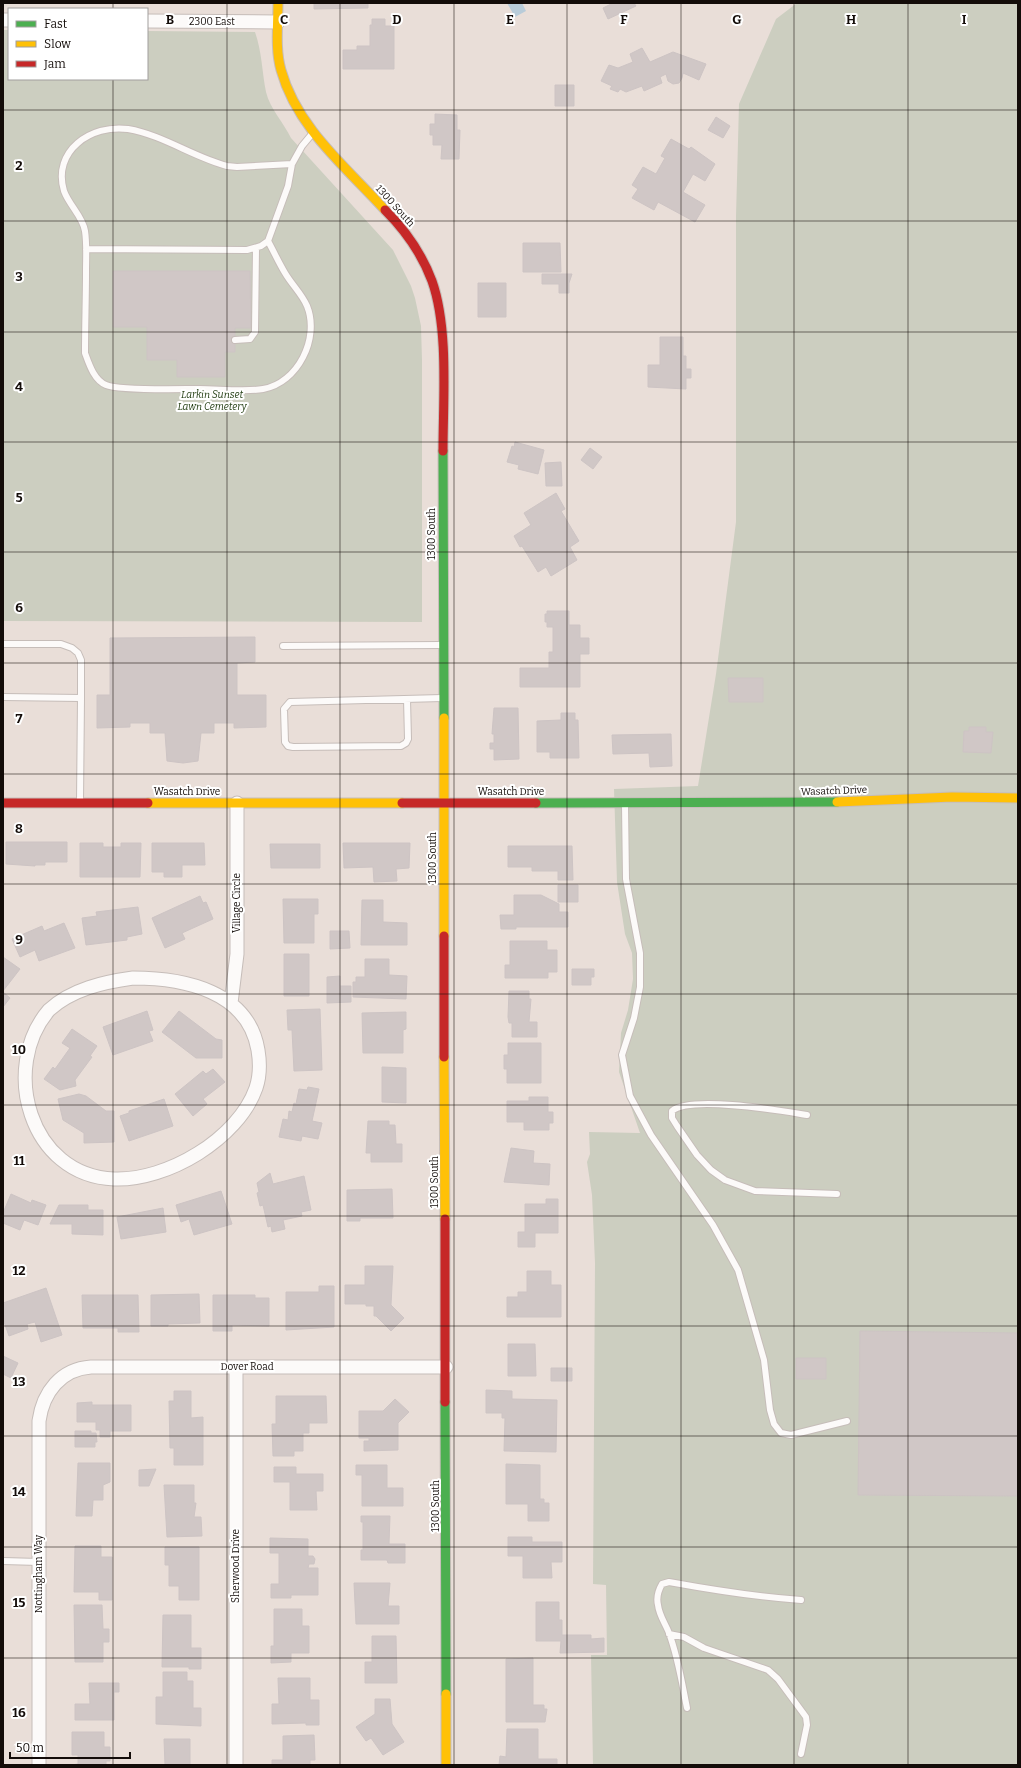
<svg xmlns="http://www.w3.org/2000/svg" width="1021" height="1768" viewBox="0 0 1021 1768" font-family="Bitter,serif">
<style>
.green{fill:#cccec0}
.water{fill:#b9ccd9}
.building{fill:#d0c7c6;stroke:#cdc4c4}
.lines{fill:none;stroke-linecap:round;stroke-linejoin:round}
.lane-casing{stroke:#c6bdb9;stroke-width:8}
.street-casing{stroke:#c6bdb9;stroke-width:15}
.fast-casing{stroke:#c6bdb9;stroke-width:11}
.slow-casing{stroke:#c6bdb9;stroke-width:11}
.jam-casing{stroke:#c6bdb9;stroke-width:11}
.lane{stroke:#fcfaf9;stroke-width:6}
.street{stroke:#fcfaf9;stroke-width:13}
.fast{stroke:#4caf50;stroke-width:9}
.slow{stroke:#ffc107;stroke-width:9}
.jam{stroke:#c62828;stroke-width:9}
.grid{fill:none;stroke:#130c09;stroke-width:1;stroke-opacity:0.55}
.labels{text-anchor:middle;dominant-baseline:central;stroke-width:4;stroke-linejoin:round;paint-order:stroke}
.street-label{font-size:10px;fill:#130c09;stroke:#fff}
.park-label{font-size:10px;font-style:italic;fill:#223d12;stroke:#fff}
.grid-label{font-size:13px;text-anchor:middle;font-weight:bold;fill:#130c09;stroke:#fff;stroke-width:4;stroke-linejoin:round;paint-order:stroke}
</style>
<rect width="100%" height="100%" fill="#e9ded8"/>
<!-- green -->
<path class="green" d="M797,3H1018V1765H593L591,1655H607L606,1585L593,1584L595,1263L592,1195L587,1162L590,1154L589,1132L640,1133L619,1072L621,1033L628,1010L633,979L632,953L625,934L617,882L614,789L698,786L716,674L736,522V216L739,104L776,19Z
M3,30H9V79H147V31L255,32C262,52 262,72 266,92C270,109 284,123 291,138L393,250L411,286L415,298L421,326L422,360V622L3,621Z"/>
<!-- water -->
<path class="water" d="M507,3H522L526,11L515,17Z"/>
<!-- building -->
<path class="building" d="M314,3H368V8L314,9Z
M613,3H634L636,6L608,19L603,8Z
M372,19H385V26H394V69H343V50H357V46H370V25H372Z
M642,48L650,62L673,52L706,64L699,80L683,73L682,78L679,83L673,84L668,81L666,74L660,77L662,83L644,91L642,86L626,92L620,89L618,92L610,89L612,86L601,81L609,65L618,68L633,62L630,54Z
M555,85H574V106H555Z
M435,114L457,115V130H460L459,159H441L442,145H433V135H430V124H435Z
M716,117L730,126L723,138L708,130Z
M671,139L689,149L691,147L715,164L705,181L693,174L683,192L705,205L695,222L658,202L654,210L632,198L638,189L632,185L643,167L656,174L665,158L661,156Z
M523,243H560L561,272H523Z
M113,271H250L251,328H235V352H225V377H177V360H147V327H113Z
M542,274H572L569,283V293H559V284H542Z
M478,283H506V317H478Z
M660,337H683V356H686V369H691V378H686V389L648,387V365H660Z
M515,442L544,450L538,474L518,469L519,465L507,462L512,446L514,447Z
M590,448L602,457L593,469L581,460Z
M561,462L562,486H546L545,463Z
M556,493L565,509L561,511L579,541L570,547L577,560L551,576L546,567L538,572L522,546L520,547L514,536L531,525L524,513Z
M547,611H569V625H580V638H589V654H580V687H520V668H549V652H553V627H547V622H545V614H547Z
M255,637V662L237,663V695H266V727L234,728V723H214V733H201L198,761L183,763L167,761L165,733H150V723H130V727L97,728V695H110V638Z
M728,678H763V702H729Z
M494,708H518L519,759L494,760V749H490V743H494V734H492Z
M561,713H575V720H578L579,758H550V752H537V721L561,720Z
M969,727H986V732H993L991,753L963,752L964,731H969Z
M671,734L672,766L650,767L649,753L613,754L612,735Z
M6,842H67V862H45V865H35V866L6,864Z
M80,843H103V847H121V843H141L140,877H80Z
M152,843H204L205,865H182V877H164V872H152Z
M343,843H410L409,868L396,869L397,881L374,882L373,867L344,868Z
M270,844H320V868H271Z
M508,846H572L573,880H558V871H532V867H508Z
M558,885H578V902H558Z
M514,895H541L559,904V912H568V927H516V929H501L500,915H514Z
M200,896L203,903L206,902L213,919L182,933L185,939L165,948L152,918Z
M283,899H318V914H314V943H284Z
M362,900H383V922L407,923V945H361Z
M138,907L142,934L127,937V940L86,945L82,918L97,916L96,912Z
M64,923L75,948L39,961L35,950L20,957L12,939L42,926L44,931Z
M330,931H349L350,948L330,949Z
M510,941H547V950H557V972H548V978H505V965H510Z
M284,954H309V996H284Z
M3,957L20,969L3,991Z
M365,959H389V975L407,976L406,999L353,997V982H356V977H365Z
M572,969H594V977H591V985H572Z
M340,976V986H351V1002L327,1003V977Z
M509,991H529V999H531L529,1022H537V1037H512V1023H509L508,1017Z
M3,992L10,998L3,1007Z
M320,1009L322,1070L294,1071L292,1030H288L287,1010Z
M147,1011L153,1030L149,1031L153,1041L113,1055L103,1027Z
M179,1011L216,1039L222,1040V1058H196L162,1032Z
M406,1012V1029L403,1030V1053H363L362,1013Z
M72,1029L97,1046L90,1056L92,1057L75,1080L76,1086L60,1090L44,1079L53,1067L55,1069L70,1048L62,1043Z
M508,1043H541V1083H507V1069H504V1055H508Z
M382,1067L406,1068V1103L382,1102Z
M213,1069L225,1082L203,1099L207,1104L193,1116L175,1094L203,1071L206,1074Z
M308,1087L319,1089L312,1121L322,1123L318,1139L302,1136L301,1141L279,1137L283,1119L288,1120L289,1111L292,1112L294,1103L296,1104L299,1089L307,1090Z
M79,1094L86,1096L106,1111H114V1142L84,1143V1133L63,1120L58,1099Z
M529,1097H548V1112H553V1123H549V1130H524V1122H507V1101H529Z
M164,1099L173,1126L129,1141L120,1116L129,1113V1111Z
M368,1121H389V1125H395L396,1144H402V1162H371V1153H366Z
M511,1148L534,1151L533,1163L550,1164L549,1185L504,1182Z
M270,1173L273,1184L304,1176L311,1210L301,1212L302,1216L283,1220L285,1229L272,1232L271,1226L268,1227L263,1205L260,1206L257,1193L259,1192L257,1183Z
M392,1189L393,1218H360V1221H347V1190Z
M221,1191L232,1224L194,1235L189,1219L181,1222L176,1205Z
M11,1194L31,1203L32,1200L46,1205L38,1225L24,1220L20,1230L3,1223V1213Z
M546,1199H558V1233H535V1247H518V1232H525V1204H546Z
M59,1205H88V1210H103V1235L72,1234V1224H50Z
M163,1208L166,1232L121,1239L117,1217Z
M365,1266H393L391,1305L404,1318L391,1331L376,1316H374V1306H366V1304H345V1285H365Z
M527,1271H551V1285H561V1317H507V1297H518V1292H527Z
M319,1286H334V1327L286,1330V1292H319Z
M46,1288L62,1335L41,1342L35,1322L27,1324L28,1329L9,1336L3,1319V1303Z
M199,1294L200,1323L168,1324V1326H151V1295Z
M82,1295H138L139,1332H118V1328H83Z
M213,1295H255V1298H269V1326L232,1325V1331H213Z
M860,1331L1018,1333V1496L858,1495Z
M508,1344H535L536,1376H508Z
M3,1356L18,1363L11,1378L3,1374Z
M796,1358H826V1379H796Z
M551,1368H572V1381H551Z
M486,1390L512,1391V1399L557,1400L556,1452L504,1451L505,1418H502V1413H486Z
M174,1391H191V1418L203,1417V1465H174V1448H170L169,1401H174Z
M276,1396H326L327,1423H309V1433H303V1451H294V1456H273L272,1424H276Z
M395,1399L409,1412L398,1423V1450L364,1451V1441H369V1438H359V1411H383Z
M92,1402V1405H131V1431H110V1437H100V1430H96V1422H77V1403Z
M75,1431H91V1433H96L97,1442H95V1447H75Z
M78,1463H110V1482L103,1485V1500H93L92,1516H76Z
M506,1464L540,1465V1499H544V1503H549V1521H528V1504H506Z
M356,1465H387V1488H403V1506H362V1475H356Z
M274,1467H296V1474H323V1491H316L317,1510H290V1482H274Z
M156,1469L149,1486H139V1470Z
M164,1485H194V1503H196L194,1517H201L202,1536L167,1537Z
M361,1516H390L389,1544H405V1563H388L387,1560H361V1550H363V1522H361Z
M508,1537H532V1542H562V1562H551L552,1578H523V1556H508Z
M270,1538L308,1539V1556H313L315,1559L314,1564H309L308,1568H318V1595H291V1598H271V1584H279V1553H270Z
M75,1546H101V1557H112V1600H99V1592H74Z
M165,1547H199V1600H179V1586H169V1565H165Z
M354,1583H390L388,1606H399V1624H356Z
M536,1602H559V1620H562V1635H591V1639L604,1638V1652L560,1653L561,1641H536Z
M74,1605H102L103,1629H109V1642H103V1662H75Z
M274,1609H302V1626H309V1653H291V1662L271,1663V1646H274Z
M163,1615H191V1648H201V1669H189V1667H162Z
M372,1636H396L397,1683H365V1662H372Z
M533,1658V1705H544V1709H547L545,1722H506V1659Z
M163,1672H187V1681H193V1708H201V1726L156,1724V1697H163Z
M278,1678H310V1700H319V1725H306V1723L272,1724V1704H279Z
M89,1683H119V1692H114V1720H75V1704H90Z
M375,1699H390L392,1724L404,1742L383,1755L371,1738L366,1741L356,1727L375,1714Z
M507,1729H538V1759H557V1765H499L500,1756L506,1757Z
M72,1732H104V1747H110V1761H106V1765H72L78,1764V1755H72Z
M314,1735L315,1760H310V1765H272V1760H283V1736Z
M164,1739H190V1765H165Z"/>
<g class="lines">
<!-- lane casing -->
<g class="lane-casing">
<path id="lane" d="M268,241C274,252 279,263 285,273C292,285 302,294 307,306C320,338 298,383 263,389C246,392 218,389 199,389C181,389 120,391 106,385C94,380 89,364 85,353C85,325 86,298 86,271C86,258 87,244 85,231C83,217 69,205 64,191C52,151 91,124 128,129C163,135 193,157 227,166L237,167L292,164
M86,249L247,250L261,246L268,241L288,186L292,164L302,146L312,134
M235,340L250,339L255,332L256,248
M3,644H61L72,648L78,653L81,660V698L3,697
M283,646L441,645
M407,699L408,739L406,743L401,746L293,747L288,746L285,742L284,709L290,702L442,698
M80,802L81,698
M625,805L626,879L640,953V987L634,1018L622,1055L630,1096L651,1135L713,1225L738,1270L764,1360L770,1410L774,1424L781,1433L791,1435L847,1421
M807,1115C782,1111 691,1095 672,1111V1118L677,1126L697,1155L711,1170L725,1180L755,1191L837,1194
M3,1561L39,1562
M669,1634L684,1637L704,1648L768,1670L778,1679L806,1717L807,1725L801,1754
M687,1708C682,1683 678,1657 669,1633C665,1623 659,1615 658,1605C656,1597 658,1591 662,1584L669,1582C713,1590 757,1597 801,1600"/>
</g>
<!-- street casing -->
<g class="street-casing">
<path id="street" d="M3,20H9
M147,21L278,22
M133,978C184,978 248,991 258,1050C260,1062 260,1076 256,1088C238,1139 167,1181 114,1179C29,1176 0,1067 49,1010C72,989 104,982 133,978Z
M231,1003L237,954V803
M236,1367V1765
M39,1765V1421C43,1392 61,1369 91,1367H446"/>
</g>
<!-- fast casing -->
<g class="fast-casing">
<path id="fast" d="M443,451L444,718
M536,803L837,802
M445,1402L446,1694"/>
</g>
<!-- slow casing -->
<g class="slow-casing">
<path id="slow" d="M278,3C278,25 275,49 281,70C297,128 346,167 385,210
M444,718V936
M837,802L952,797L1018,798
M148,803H402
M444,1057L445,1219
M446,1694V1765"/>
</g>
<!-- jam casing -->
<g class="jam-casing">
<path id="jam" d="M385,210C405,230 422,254 432,281C449,329 443,400 443,451
M3,803H148
M402,803H536
M444,936V1057
M445,1219V1402"/>
</g>
<!-- lane -->
<use href="#lane" class="lane"/>
<!-- street -->
<use href="#street" class="street"/>
<!-- fast -->
<use href="#fast" class="fast"/>
<!-- slow -->
<use href="#slow" class="slow"/>
<!-- jam -->
<use href="#jam" class="jam"/>
</g>
<!-- grid -->
<path class="grid" d="M113,3V9M227,3V1765M340,3V1765M454,3V1765M567,3V1765M681,3V1765M794,3V1765M908,3V1765M113,79V1765M3,110H1018M3,221H1018M3,332H1018M3,442H1018M3,552H1018M3,663H1018M3,774H1018M3,884H1018M3,994H1018M3,1105H1018M3,1216H1018M3,1326H1018M3,1436H1018M3,1547H1018M3,1658H1018"/>
<g class="labels">
<!-- street labels -->
<g class="street-label">
<text x="212" y="22">2300 East</text>
<text transform="translate(395 206) rotate(48)">1300 South</text>
<text transform="translate(432 534) rotate(-90)">1300 South</text>
<text transform="translate(834 791) rotate(-2)">Wasatch Drive</text>
<text x="187" y="792">Wasatch Drive</text>
<text x="511" y="792">Wasatch Drive</text>
<text transform="translate(433 858) rotate(-90)">1300 South</text>
<text transform="translate(237 903) rotate(-90)">Village Circle</text>
<text transform="translate(435 1182) rotate(-90)">1300 South</text>
<text x="247" y="1367">Dover Road</text>
<text transform="translate(436 1506) rotate(-90)">1300 South</text>
<text transform="translate(236 1566) rotate(-90)">Sherwood Drive</text>
<text transform="translate(39 1574) rotate(-90)">Nottingham Way</text>
</g>
<!-- park labels -->
<g class="park-label">
<text x="212" y="395">Larkin Sunset<tspan x="212" dy="12">Lawn Cemetery</tspan></text>
</g>
</g>
<g class="grid-label">
<text x="170" y="24">B</text>
<text x="284" y="24">C</text>
<text x="397" y="24">D</text>
<text x="510" y="24">E</text>
<text x="624" y="24">F</text>
<text x="737" y="24">G</text>
<text x="851" y="24">H</text>
<text x="964" y="24">I</text>
<text x="19" y="170">2</text>
<text x="19" y="281">3</text>
<text x="19" y="391">4</text>
<text x="19" y="502">5</text>
<text x="19" y="612">6</text>
<text x="19" y="723">7</text>
<text x="19" y="833">8</text>
<text x="19" y="944">9</text>
<text x="19" y="1054">10</text>
<text x="19" y="1165">11</text>
<text x="19" y="1275">12</text>
<text x="19" y="1386">13</text>
<text x="19" y="1496">14</text>
<text x="19" y="1607">15</text>
<text x="19" y="1717">16</text>
</g>
<!-- border -->
<rect width="1021" height="1768" fill="none" stroke="#130c09" stroke-width="8"/>
<!-- legend -->
<rect x="8" y="8" width="140" height="72" fill="#ffffff" stroke="#a19e9d"/>
<rect x="16" y="21" width="20" height="6" fill="#4caf50" stroke="#a19e9d"/>
<text x="44" y="28" font-size="12" fill="#130c09">Fast</text>
<rect x="16" y="41" width="20" height="6" fill="#ffc107" stroke="#a19e9d"/>
<text x="44" y="48" font-size="12" fill="#130c09">Slow</text>
<rect x="16" y="61" width="20" height="6" fill="#c62828" stroke="#a19e9d"/>
<text x="44" y="68" font-size="12" fill="#130c09">Jam</text>
<!-- scale -->
<path d="M10 1752v6h120v-6" fill="none" stroke="#130c09" stroke-width="2"/>
<text x="16" y="1752" font-size="12" fill="#130c09" stroke="#ffffff" stroke-width="3" paint-order="stroke">50 m</text>
</svg>
